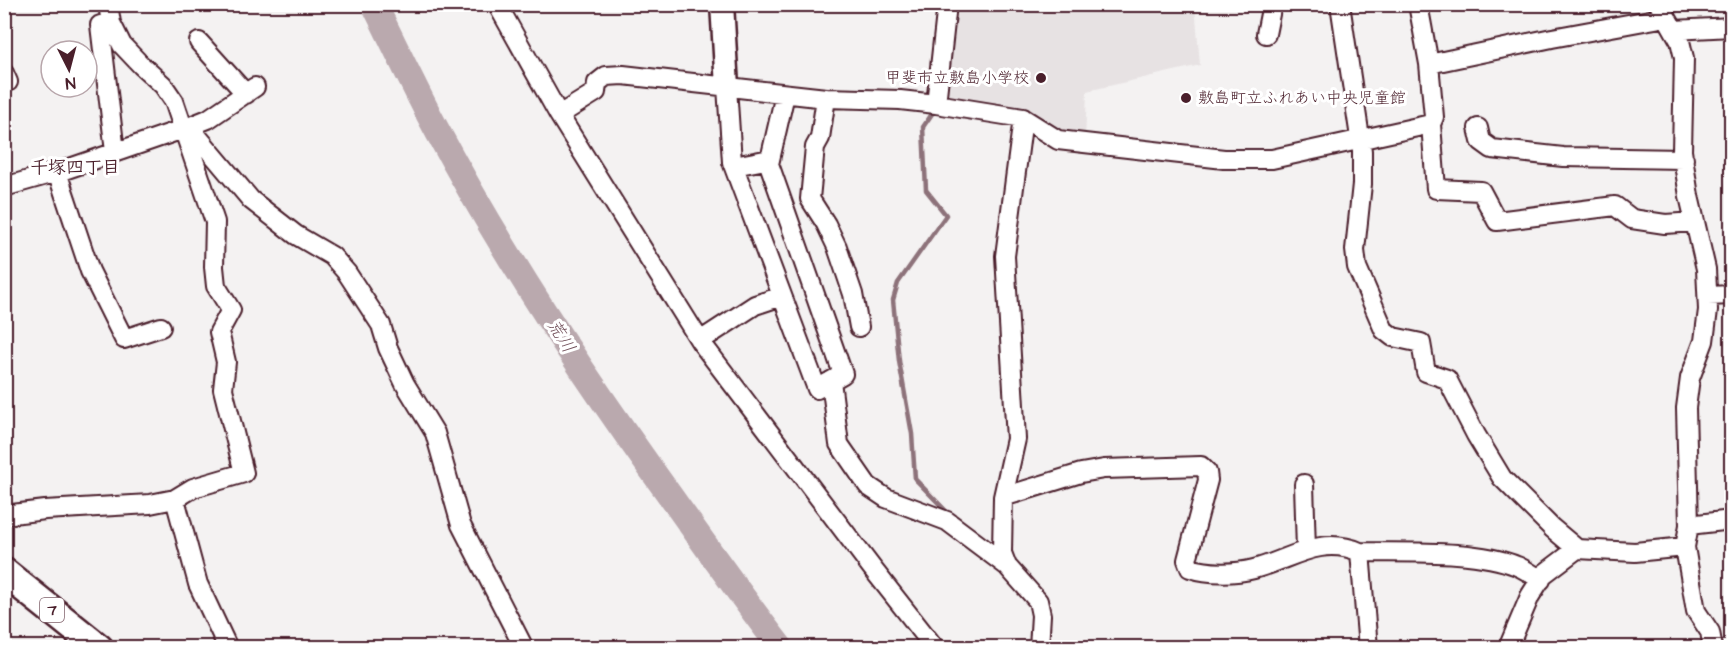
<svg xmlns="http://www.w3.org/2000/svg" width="1736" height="652" viewBox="0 0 1736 652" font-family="'Architects Daughter','Klee One',sans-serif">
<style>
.built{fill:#e7e2e3}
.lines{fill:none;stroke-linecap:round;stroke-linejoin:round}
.stream{stroke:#8d727a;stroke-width:4.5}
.river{stroke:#baa9ae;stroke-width:26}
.minor-casing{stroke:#4a1f2b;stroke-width:22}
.tertiary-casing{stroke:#4a1f2b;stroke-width:27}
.primary-casing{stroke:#4a1f2b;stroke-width:32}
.minor{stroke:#fff;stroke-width:18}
.tertiary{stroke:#fff;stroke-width:22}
.primary{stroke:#fff;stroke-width:27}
.poi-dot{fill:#4a1f2b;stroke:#fff;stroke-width:2}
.labels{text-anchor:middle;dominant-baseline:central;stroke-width:6;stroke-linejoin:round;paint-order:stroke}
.shield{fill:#fff;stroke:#80626b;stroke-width:1.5}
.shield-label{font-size:15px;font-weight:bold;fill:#4a1f2b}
.poi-label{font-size:16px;fill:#4a1f2b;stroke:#fff;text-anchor:end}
.neighbourhood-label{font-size:18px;font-weight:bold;fill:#4a1f2b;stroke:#fff}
.water-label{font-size:18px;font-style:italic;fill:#714f59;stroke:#fff}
</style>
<rect width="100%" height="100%" fill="#f4f2f2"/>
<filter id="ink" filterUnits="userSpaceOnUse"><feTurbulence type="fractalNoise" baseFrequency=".0167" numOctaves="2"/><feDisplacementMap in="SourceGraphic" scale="12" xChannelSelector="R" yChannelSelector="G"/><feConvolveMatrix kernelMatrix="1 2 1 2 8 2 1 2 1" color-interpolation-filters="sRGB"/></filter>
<g filter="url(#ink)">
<!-- built -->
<path class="built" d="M947,5H1195L1200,65L1087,91L1085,142L1023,118L936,104Z"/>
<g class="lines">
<!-- stream -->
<path class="stream" d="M936,108L923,127L926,190L946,215L898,283L893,300L899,361L912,434L915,479L949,514"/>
<!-- river -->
<path class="river" d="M374,4C396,48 416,92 439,134C507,261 587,381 671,497C707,548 743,599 781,648"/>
<!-- minor casing -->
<g class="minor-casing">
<path id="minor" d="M497,4L559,115L700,341L872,568L935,648
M1340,4L1362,151V184L1355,250L1357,267L1384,330L1393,337L1421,343L1426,372L1447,379L1476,435L1502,478L1552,528L1577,549L1635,552L1685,547
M1659,4L1680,41L1684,58L1682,151L1689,196L1706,269L1708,310L1704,341L1690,378L1686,408L1689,525L1685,547L1696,611L1710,632L1713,648
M111,23L100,25L115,152
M1674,30L1732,27
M1266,34L1272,4
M199,42L246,94
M1429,64L1552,38L1666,17
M4,73L8,82L4,84
M727,87L732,162L817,389L843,374L769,164L785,94
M826,98L820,138L815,147L810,199L826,224L837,247L853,294L859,327
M936,104L947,4
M559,115L596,92L597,83L606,76L623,75L826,98L900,100L936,104L1023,118L1058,140L1224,159H1272L1431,124L1434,117L1429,64L1418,4
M1023,118L1005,256L1016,439L1003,497L1002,553L1007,566L1038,601L1041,615L1039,648
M1431,124L1436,189L1481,191L1497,221L1615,206L1632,219L1665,224L1695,222
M1478,128L1481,141L1492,149L1563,157L1684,159
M183,129L198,137L251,200L296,235L332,256L347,273L381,325L388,348L405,384L435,433L461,525L524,648
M734,166L770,159
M57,172L90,271L124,339L161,327
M4,187L64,170L183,129L208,119L255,87
M1708,296L1732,295
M700,341L755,305L782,296
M831,381L839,444L868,486L886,498L947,521L1007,566
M1304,484L1306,550
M1003,497L1081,473L1104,469L1201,466L1207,472L1208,480L1187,560L1190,568C1209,574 1234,574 1254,569C1292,559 1320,535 1360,552C1404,553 1477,549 1517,566C1525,569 1533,575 1541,580
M175,499L198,584L228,648
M4,515L45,510L150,504L175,499L193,488L244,473L223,389L226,362L219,332L231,310L216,286L214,267L215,222L174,101L163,85L141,65L122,45L111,23L108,4
M1689,525L1732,520
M1360,552L1368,648
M1508,648L1530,596L1544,574L1577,549"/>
</g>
<!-- tertiary casing -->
<g class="tertiary-casing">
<path id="tertiary" d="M722,4L727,87"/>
</g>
<!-- primary casing -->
<g class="primary-casing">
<path id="primary" d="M4,572L99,648"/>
</g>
<!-- minor -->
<use href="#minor" class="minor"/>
<!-- tertiary -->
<use href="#tertiary" class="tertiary"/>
<!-- primary -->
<use href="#primary" class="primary"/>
</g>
</g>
<!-- markers -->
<g class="poi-dot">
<circle cx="1041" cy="78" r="6"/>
<circle cx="1186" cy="98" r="6"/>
</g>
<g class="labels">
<!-- shield labels -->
<rect class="shield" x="40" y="598" width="24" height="24" rx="4.5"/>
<g class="shield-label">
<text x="52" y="610">7</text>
</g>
<!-- poi labels -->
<g class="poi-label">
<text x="1029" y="78">甲斐市立敷島小学校</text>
<text x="1198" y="98" text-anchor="start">敷島町立ふれあい中央児童館</text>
</g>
<!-- neighbourhood labels -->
<g class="neighbourhood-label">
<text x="75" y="167">千塚四丁目</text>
</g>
<!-- water labels -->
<g class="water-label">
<text transform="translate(561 336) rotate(58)">荒川</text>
</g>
</g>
<!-- margin -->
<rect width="1736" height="652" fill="none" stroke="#fff" stroke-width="24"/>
<rect x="12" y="12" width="1712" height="628" fill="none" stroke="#4a1f2b" stroke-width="2" filter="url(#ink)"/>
<!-- north arrow -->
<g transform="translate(69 69) rotate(174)"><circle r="28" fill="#ffffff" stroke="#b7a5aa" stroke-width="1.5"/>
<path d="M0-4.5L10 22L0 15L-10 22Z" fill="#4a1f2b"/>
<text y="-9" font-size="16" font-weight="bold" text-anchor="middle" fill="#4a1f2b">N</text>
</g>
</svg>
